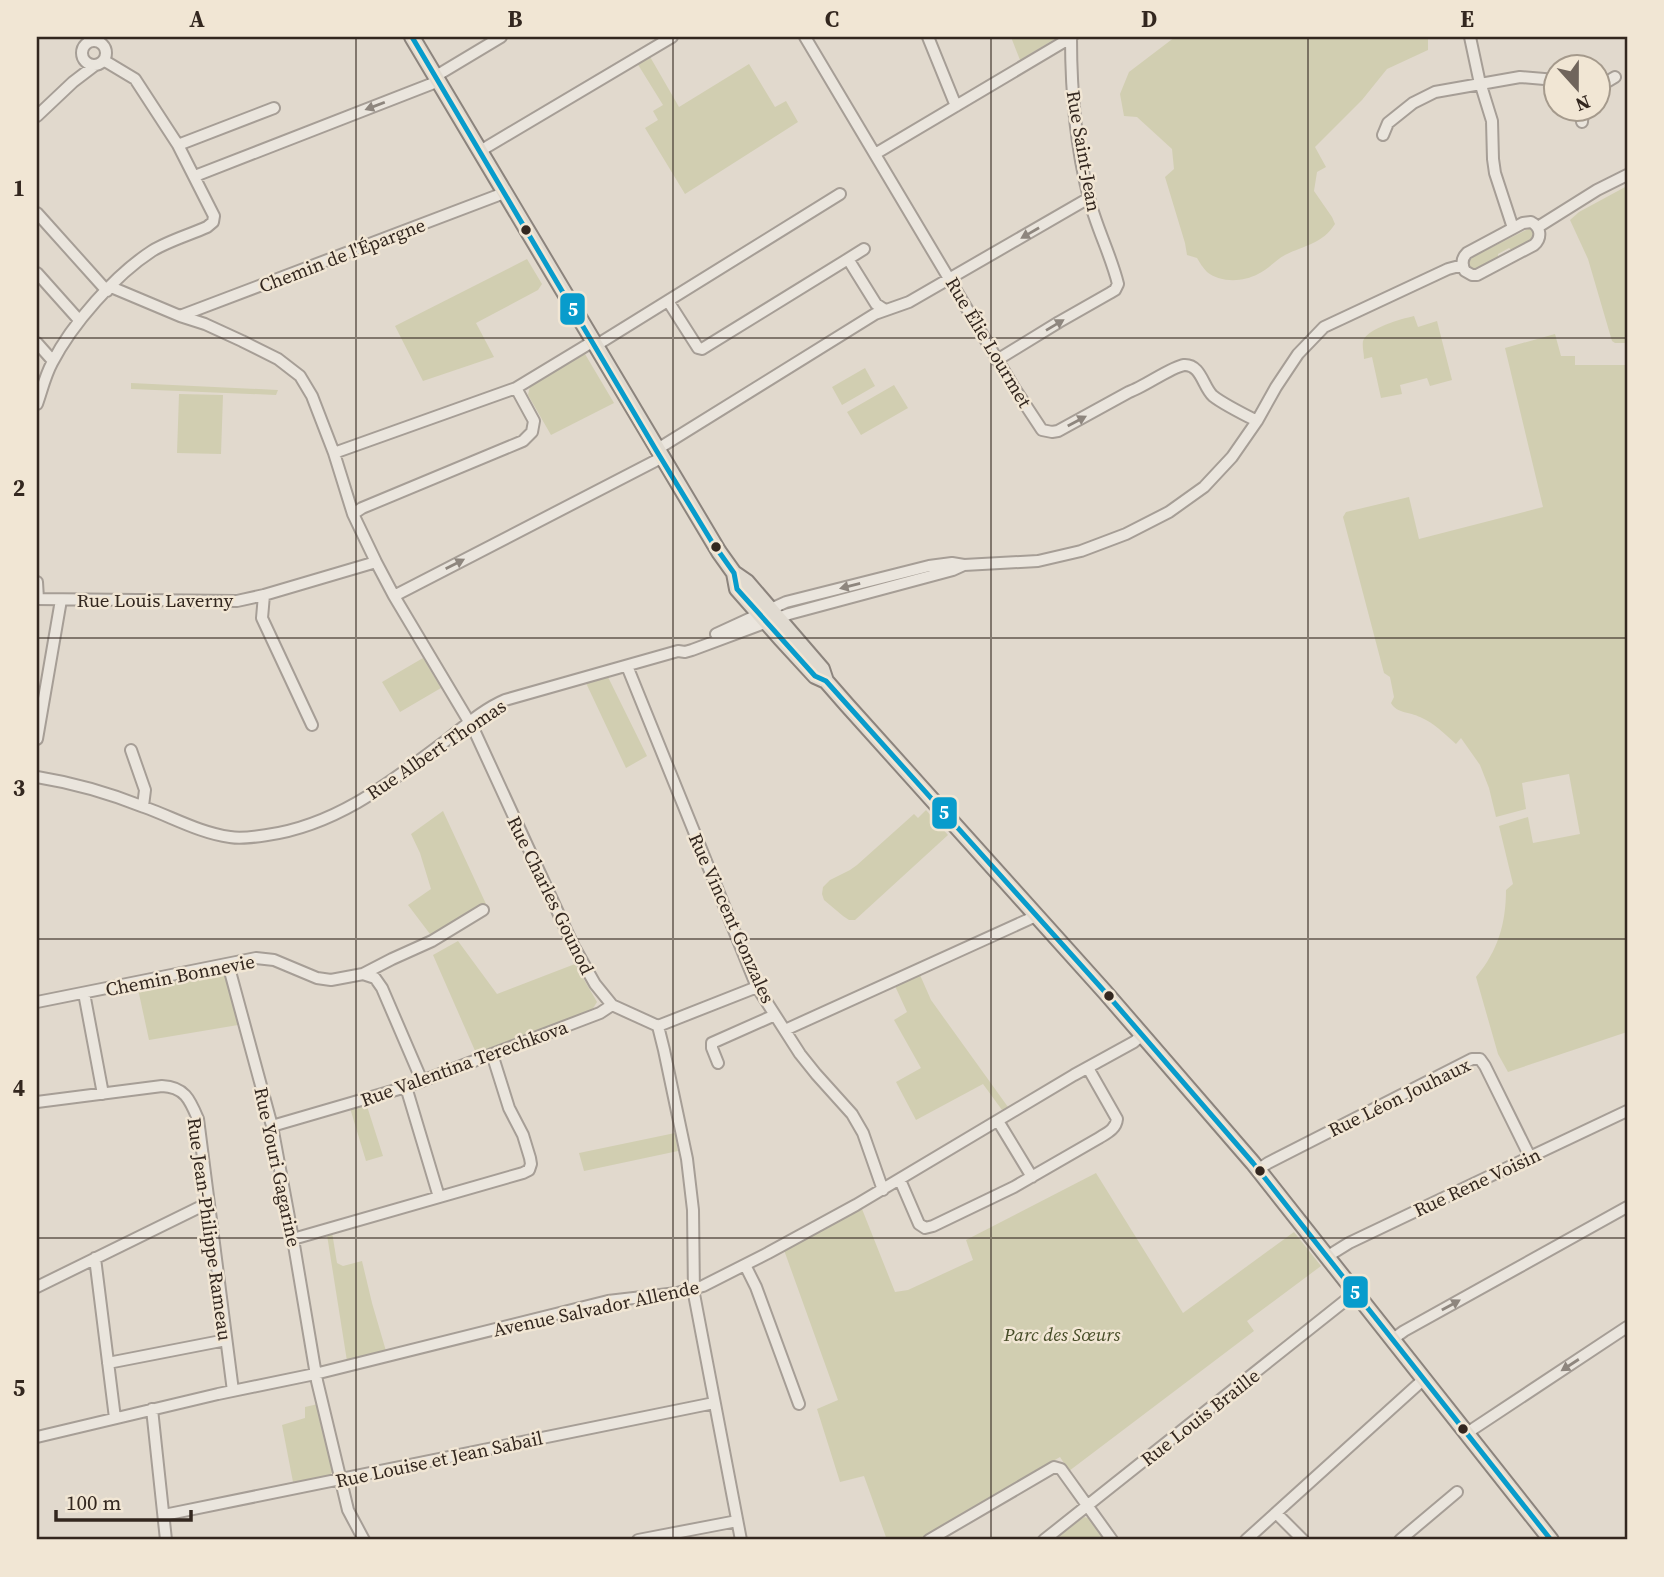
<svg xmlns="http://www.w3.org/2000/svg" width="1664" height="1577" viewBox="0 0 1664 1577" font-family="'Source Serif 4',serif">
<style>
.green{fill:#d1ceb1}
.lines{fill:none;stroke-linecap:round;stroke-linejoin:round}
.minor-casing{stroke:#a69e96;stroke-width:14}
.major-casing{stroke:#8c847d;stroke-width:18}
.minor{stroke:#eae5dd;stroke-width:10}
.major{stroke:#e0dad0;stroke-width:14}
.bus-1-casing{stroke:#f1e6d4;stroke-width:10}
.bus-1{stroke:#089ccc;stroke-width:5}
.oneway{fill:#8e867e}
.grid{fill:none;stroke:#33271f;stroke-width:2;stroke-opacity:0.55}
.bus-dot{fill:#33271f;stroke:#f1e6d4;stroke-width:2.5}
.labels{text-anchor:middle;dominant-baseline:central;stroke-width:5;stroke-linejoin:round;paint-order:stroke}
.street-label{font-size:19px;fill:#33271f;stroke:#f1e6d4}
.park-label{font-size:19px;font-style:italic;fill:#474d28;stroke:#f1e6d4}
.line-badge{stroke:#f1e6d4;stroke-width:2.5}
.badge-label{font-size:19px;text-anchor:middle;font-weight:bold;fill:#fff}
.neatline{fill:none;stroke:#33271f;stroke-width:2.5}
.grid-label{font-size:23px;text-anchor:middle;font-weight:bold;fill:#33271f}
</style>
<rect width="100%" height="100%" fill="#e1d9cd"/>
<!-- green -->
<path class="green" d="M1011,37H1055V39L1020,60Z
M1175,37H1428V50L1387,69L1362,100L1315,147L1326,167L1317,172L1314,191L1332,217L1335,224C1322,244 1305,245 1285,255C1276,260 1268,269 1258,274C1243,282 1221,283 1207,272C1203,268 1200,263 1197,258L1187,255L1185,243L1165,177L1174,169L1172,149L1137,117L1124,116L1120,94L1129,72Z
M649,55L679,107L749,64L775,107L786,101L798,122L685,194L645,128L658,120L653,111L663,105L637,63Z
M1627,186V343H1615L1612,341L1588,259L1570,220L1579,212Z
M1530,228L1534,231L1535,234L1533,240L1513,251L1509,248L1498,254V258C1490,262 1479,271 1470,268L1468,264L1472,257Z
M527,259L542,284L538,290L476,323L494,357L423,381L395,326Z
M1414,316L1418,327L1437,321L1452,380L1430,386L1427,378L1400,385L1402,394L1381,398L1372,357L1364,359C1364,353 1362,347 1363,341C1368,328 1401,319 1414,316Z
M1555,334L1561,356H1575V365H1627V1032L1508,1072L1498,1054L1476,977C1498,951 1506,923 1506,890L1513,884L1499,826L1528,817L1533,843L1580,834L1569,774L1522,783L1526,809L1496,817L1489,788L1480,765L1461,738L1456,744C1445,734 1434,723 1420,717C1410,712 1396,713 1391,703L1394,697L1390,677L1384,673L1343,517L1346,512L1409,497L1419,539L1543,507L1505,348Z
M585,354L614,403L551,435L528,395L530,386Z
M865,368L875,386L842,405L832,387Z
M131,383L278,390L276,395L131,389Z
M894,385L908,408L861,435L847,412Z
M179,394L223,395L221,454L177,453Z
M423,658L441,688L400,712L382,682Z
M608,677L647,756L626,768L586,683Z
M926,810L948,835L855,920H849L843,916L824,900L822,894L823,887L830,880L850,870L857,865L914,814L918,818Z
M443,811L486,904L433,938L408,905L431,889L420,853L411,834Z
M458,941L497,994L575,964L597,1002L592,1010L583,1014L476,1053L433,955Z
M219,972L225,976L238,1025L149,1040L138,989Z
M920,975L931,1000L1008,1107L1002,1110L983,1084L916,1120L896,1082L921,1068L894,1020L907,1012L895,986Z
M366,1103L383,1156L366,1161L350,1108Z
M675,1133L678,1151L584,1171L579,1153Z
M1096,1173L1183,1313L1294,1232L1321,1266L1247,1321L1254,1331L1069,1471L1060,1457L918,1540H887L864,1476L840,1482L817,1409L838,1400L784,1250L862,1209L895,1292L908,1290L973,1260L966,1240Z
M332,1232L337,1263L343,1266L362,1261L372,1303L386,1351L347,1361L327,1235Z
M318,1404L333,1471L330,1475L293,1482L282,1425L305,1418V1407Z
M1084,1517L1092,1519L1108,1540H1054Z"/>
<g class="lines">
<!-- minor casing -->
<g class="minor-casing">
<path id="minor" d="M805,37L1013,386L1042,430L1052,432L1058,431L1129,392C1144,387 1171,367 1184,365C1201,364 1203,387 1213,396C1223,404 1245,415 1257,421
M928,37L956,106
M1470,37L1479,79L1492,121L1493,159L1495,173L1513,228
M82 53a12 12 0 1 1 24 0a12 12 0 1 1-24 0Z
M436,76L501,37
M1598,83H1605L1615,77
M37,116L73,82L94,66
M1582,122L1583,108
M1383,135L1388,123L1413,103L1435,92L1520,77L1556,80
M178,145L274,108
M480,151L672,37
M875,154L1072,37
M195,176L439,81
M37,213L107,291
M1531,222C1541,227 1542,238 1534,245L1477,275H1472L1465,271C1461,264 1462,258 1467,253L1523,223Z
M1538,227L1597,190L1627,175
M848,259L864,249
M37,273L79,320
M111,287L180,316L205,324L242,341L278,359L300,376L312,396L334,453L353,514L376,562L394,596L474,730L573,945L595,984L612,1005L658,1026L664,1050L687,1159L693,1210L694,1294L741,1540
M668,301L698,348L702,349L848,259L876,304L885,310
M180,316L504,193
M37,343L53,361
M595,346L840,194
M997,360L1059,322L1110,293L1115,290L1118,284C1111,255 1096,227 1089,198C1076,147 1071,89 1071,38
M37,404C42,390 45,376 52,363C72,324 115,275 152,251C168,241 189,235 207,227L213,222L214,216L178,145L135,79L105,61
M656,450L875,314L909,302L1089,198
M334,453L516,388L592,342
M353,514L362,508L523,441L532,432L534,421L516,388
M37,582L38,599
M264,595L262,618L312,725
M394,596L661,458
M37,599L237,601L264,595L376,562
M716,634L786,602L929,566L952,563L964,565L1038,561L1081,551L1126,534L1169,512L1204,487L1232,457L1257,421L1276,387L1298,354L1324,327L1448,269L1463,265
M627,666L757,987L800,1054L816,1074L852,1114L863,1133L883,1190
M37,739L61,600
M131,750L145,790L143,806
M37,777C74,783 109,793 144,807C172,817 200,833 230,837C242,839 254,837 267,835C338,825 392,781 448,739C466,725 484,709 505,700L678,651L685,652L692,650L789,614L953,570L964,565
M228,964L272,1126L293,1239L317,1381L348,1510L364,1540
M363,974L392,959L432,941L483,910
M84,993L103,1094
M37,1002L256,958L274,960L317,978L331,980L363,974L375,978L382,988L422,1081
M658,1026L757,987
M785,1030L1036,916
M718,1063L712,1048V1043L775,1015
M406,1087L439,1197
M37,1102L162,1086C185,1087 190,1100 198,1119L233,1391
M998,1121L1032,1177
M272,1126L406,1087L600,1013L612,1005
M1259,1169L1268,1163L1472,1059H1480L1485,1066L1530,1157
M900,1180L919,1224L925,1228L933,1226L1014,1187L1099,1138C1107,1133 1116,1129 1117,1119L1088,1068
M293,1239L523,1173L529,1170L531,1164L530,1158L523,1135L509,1108L492,1054
M1328,1256L1349,1243L1414,1212L1627,1111
M95,1258L115,1418
M745,1265L756,1287L799,1404
M37,1287L208,1203
M1393,1339L1404,1331L1627,1207
M108,1363L226,1340
M152,1409L166,1540
M1467,1433L1627,1327
M37,1437L218,1394L315,1374L608,1301L677,1293L703,1286L768,1253L856,1205L1074,1075L1134,1042L1142,1035
M1276,1513L1303,1540
M164,1515L714,1403
M638,1540L737,1521
M929,1540L1054,1467L1061,1469L1112,1540
M1044,1540L1356,1292
M1246,1540L1424,1379
M1400,1540L1457,1492"/>
</g>
<!-- major casing -->
<g class="major-casing">
<path id="major" d="M412,37L719,552L734,573L747,582L822,669L826,681
M734,573L737,589L781,639L815,676L826,681L847,705L1105,992L1253,1163L1551,1540"/>
</g>
<!-- minor -->
<use href="#minor" class="minor"/>
<!-- major -->
<use href="#major" class="major"/>
<!-- bus-1 casing -->
<g class="bus-1-casing">
<path id="bus-1" d="M412,37L656,450L712,542L734,573L737,589L815,676L826,681L1105,992L1253,1163L1551,1540"/>
</g>
<!-- bus-1 -->
<use href="#bus-1" class="bus-1"/>
</g>
<!-- one-way arrows -->
<defs><path id="oneway-solid" d="M-6-.8H1V-3.2L6.5 0L1 3.2V.8H-6Z" transform="scale(1.75)"/></defs>
<g class="oneway">
<use href="#oneway-solid" transform="translate(375 106) rotate(159)"/>
<use href="#oneway-solid" transform="translate(1030 233) rotate(150)"/>
<use href="#oneway-solid" transform="translate(1055 325) rotate(-31)"/>
<use href="#oneway-solid" transform="translate(1077 421) rotate(-28)"/>
<use href="#oneway-solid" transform="translate(455 564) rotate(-27)"/>
<use href="#oneway-solid" transform="translate(850 586) rotate(166)"/>
<use href="#oneway-solid" transform="translate(1451 1305) rotate(-29)"/>
<use href="#oneway-solid" transform="translate(1570 1365) rotate(147)"/>
</g>
<!-- grid -->
<path class="grid" d="M356,37V1540M673,37V1540M991,37V1540M1308,37V1540M37,338H1627M37,638H1627M37,939H1627M37,1238H1627"/>
<!-- markers -->
<g class="bus-dot">
<circle cx="526" cy="230" r="6"/>
<circle cx="716" cy="547" r="6"/>
<circle cx="1109" cy="996" r="6"/>
<circle cx="1260" cy="1171" r="6"/>
<circle cx="1463" cy="1429" r="6"/>
</g>
<g class="labels">
<!-- street labels -->
<g class="street-label">
<text transform="translate(1084 151) rotate(80)">Rue Saint-Jean</text>
<text transform="translate(342 255) rotate(-21)">Chemin de l'Épargne</text>
<text transform="translate(989 342) rotate(59)">Rue Élie Lourmet</text>
<text x="155" y="600">Rue Louis Laverny</text>
<text transform="translate(436 749) rotate(-34)">Rue Albert Thomas</text>
<text transform="translate(551 895) rotate(64)">Rue Charles Gounod</text>
<text transform="translate(732 918) rotate(66)">Rue Vincent Gonzales</text>
<text transform="translate(180 975) rotate(-11)">Chemin Bonnevie</text>
<text transform="translate(464 1063) rotate(-20)">Rue Valentina Terechkova</text>
<text transform="translate(1399 1097) rotate(-26)">Rue Léon Jouhaux</text>
<text transform="translate(278 1167) rotate(78)">Rue Youri Gagarine</text>
<text transform="translate(1477 1182) rotate(-25)">Rue Rene Voisin</text>
<text transform="translate(210 1229) rotate(82)">Rue Jean-Philippe Rameau</text>
<text transform="translate(596 1308) rotate(-12)">Avenue Salvador Allende</text>
<text transform="translate(1200 1417) rotate(-38)">Rue Louis Braille</text>
<text transform="translate(439 1459) rotate(-12)">Rue Louise et Jean Sabail</text>
</g>
<!-- park labels -->
<g class="park-label">
<text x="1062" y="1334">Parc des Sœurs</text>
</g>
</g>
<g class="line-badge">
<rect x="559" y="292" width="27" height="34" rx="7" fill="#089ccc"/>
<rect x="931" y="796" width="27" height="34" rx="7" fill="#089ccc"/>
<rect x="1342" y="1275" width="27" height="34" rx="7" fill="#089ccc"/>
</g>
<g class="badge-label">
<text x="573" y="316">5</text>
<text x="944" y="819">5</text>
<text x="1355" y="1299">5</text>
</g>
<!-- border -->
<rect width="1664" height="1577" fill="none" stroke="#f1e6d4" stroke-width="77"/>
<!-- north arrow -->
<g transform="translate(1577 88) rotate(159)"><circle r="33" fill="#f1e6d4" stroke="#a59a8c" stroke-width="2"/>
<path d="M0-5L12 26L0 18L-12 26Z" fill="#70655c"/>
<text y="-10" font-size="19" font-weight="bold" text-anchor="middle" fill="#33271f">N</text>
</g>
<!-- scale -->
<path d="M56 1510v10h135v-10" fill="none" stroke="#33271f" stroke-width="3.5"/>
<text x="66" y="1510" font-size="21" fill="#33271f" stroke="#f1e6d4" stroke-width="5" paint-order="stroke">100 m</text>
<rect x="38" y="38" width="1588" height="1500" class="neatline"/>
<g class="grid-label">
<text x="197" y="27">A</text>
<text x="515" y="27">B</text>
<text x="832" y="27">C</text>
<text x="1149" y="27">D</text>
<text x="1467" y="27">E</text>
<text x="19" y="196">1</text>
<text x="19" y="496">2</text>
<text x="19" y="796">3</text>
<text x="19" y="1096">4</text>
<text x="19" y="1396">5</text>
</g>
</svg>
